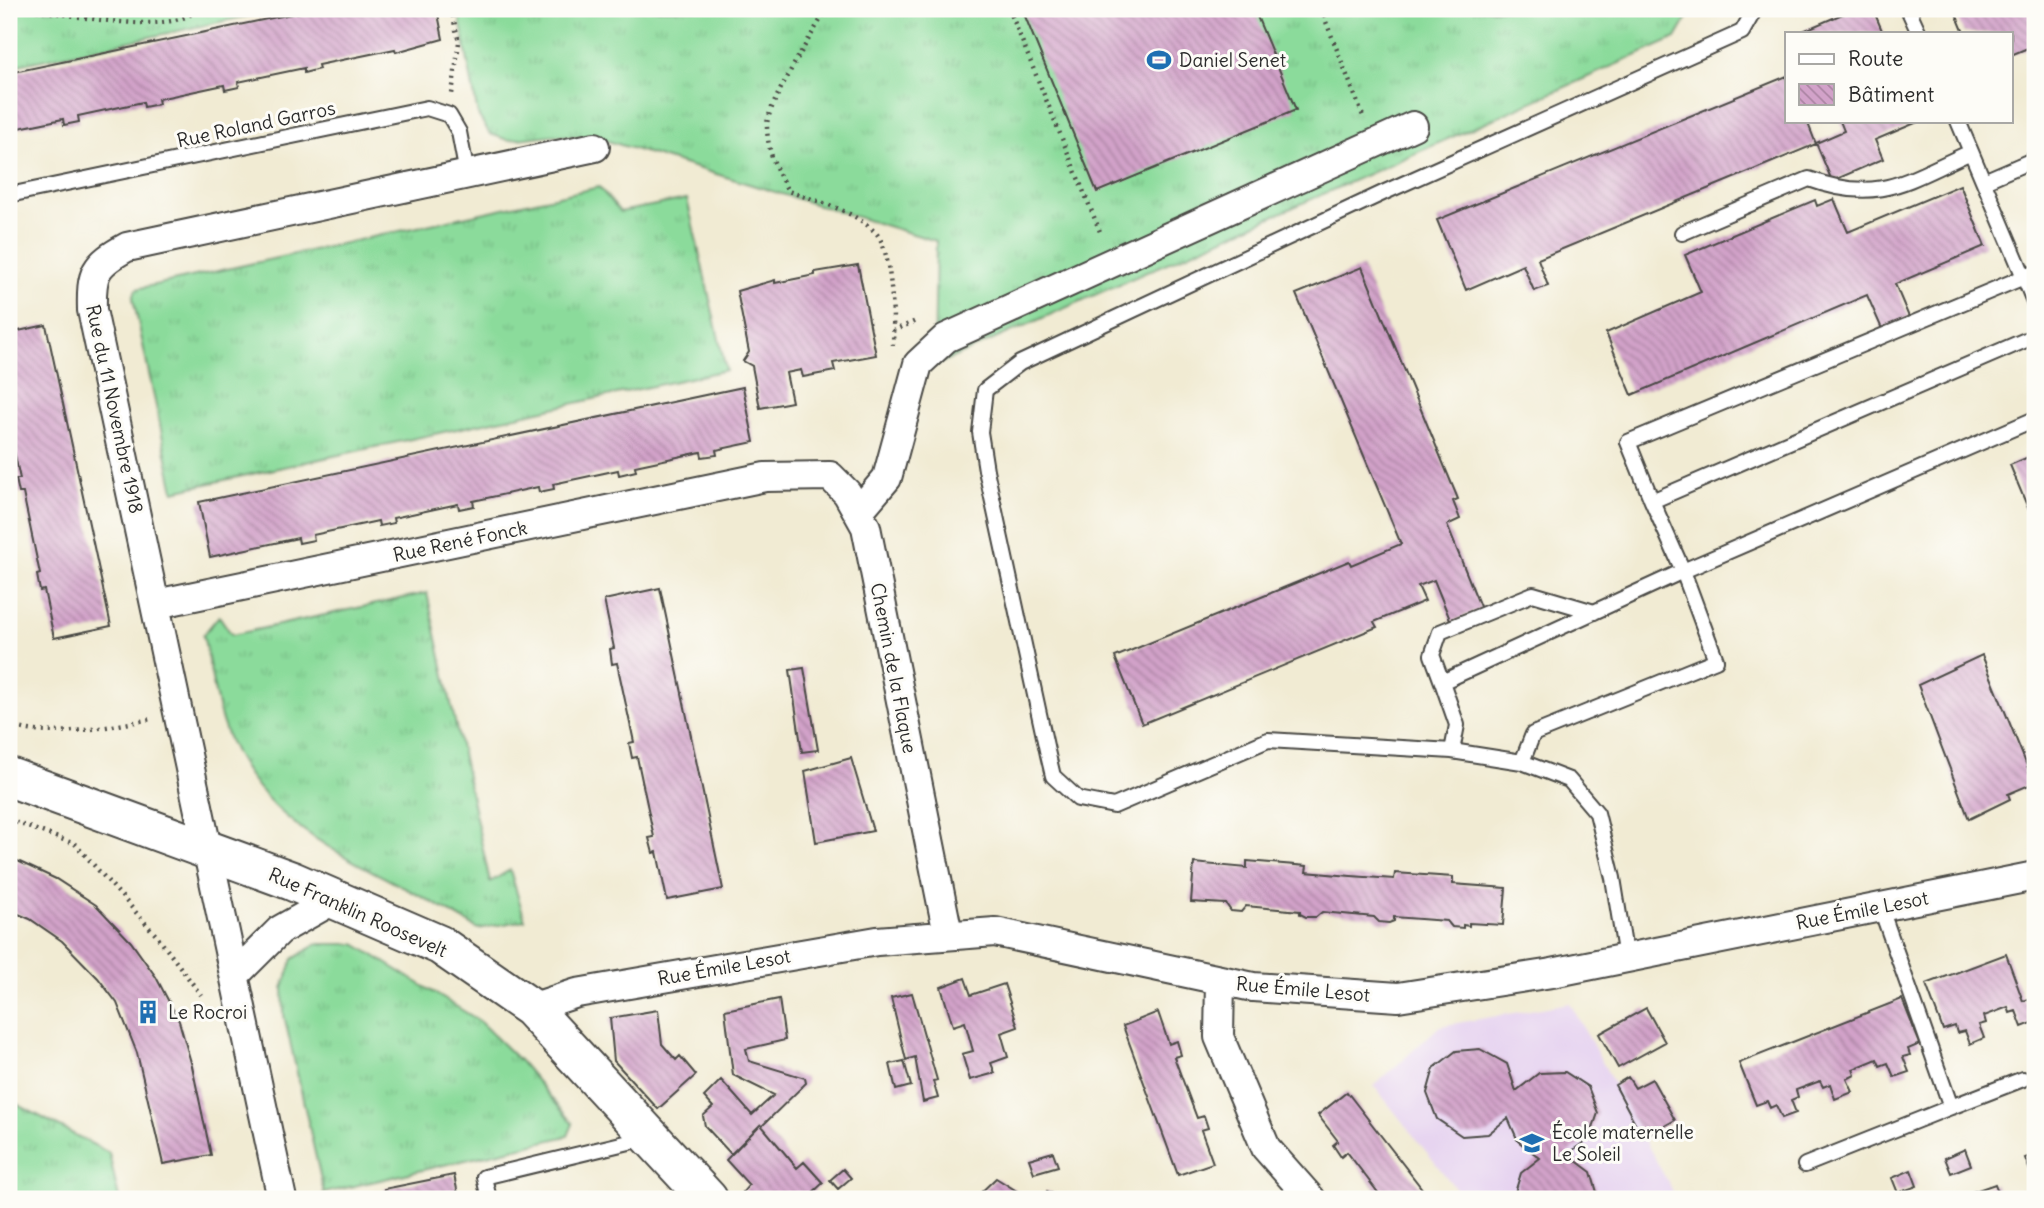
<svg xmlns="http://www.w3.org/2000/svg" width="2044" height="1208" viewBox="0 0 2044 1208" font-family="Delius,sans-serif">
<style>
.built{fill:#e6d3f0}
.grass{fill:url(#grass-tufts);stroke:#5b8363;stroke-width:2}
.building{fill:url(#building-back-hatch)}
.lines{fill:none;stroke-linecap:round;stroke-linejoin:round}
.lane-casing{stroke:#494844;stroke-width:18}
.street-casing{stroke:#494844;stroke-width:32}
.secondary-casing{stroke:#494844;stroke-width:42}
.path{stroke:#494844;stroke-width:4.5;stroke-dasharray:2 5;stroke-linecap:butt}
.lane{stroke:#fff;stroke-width:14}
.street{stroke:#fff;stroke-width:28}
.secondary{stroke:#fff;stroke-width:38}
.labels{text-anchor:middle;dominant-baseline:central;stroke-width:6;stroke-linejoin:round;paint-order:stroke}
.poi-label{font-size:19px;fill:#2b2b2b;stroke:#fdfcf7;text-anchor:start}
.street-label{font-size:19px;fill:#2b2b2b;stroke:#fdfcf7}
</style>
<defs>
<pattern id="grass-tufts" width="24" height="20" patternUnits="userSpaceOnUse" patternTransform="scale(1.75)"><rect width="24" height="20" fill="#8bdb9b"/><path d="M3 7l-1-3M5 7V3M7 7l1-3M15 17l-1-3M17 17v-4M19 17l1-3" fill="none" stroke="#78bc86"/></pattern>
<pattern id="building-back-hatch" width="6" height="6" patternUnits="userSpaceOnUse" patternTransform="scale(1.75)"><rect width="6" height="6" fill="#d2a2c9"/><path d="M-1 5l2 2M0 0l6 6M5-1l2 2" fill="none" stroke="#ab84a3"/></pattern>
</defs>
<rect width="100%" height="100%" fill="#fdfcf7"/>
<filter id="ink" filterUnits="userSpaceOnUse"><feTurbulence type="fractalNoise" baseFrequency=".0143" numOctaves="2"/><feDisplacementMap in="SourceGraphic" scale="14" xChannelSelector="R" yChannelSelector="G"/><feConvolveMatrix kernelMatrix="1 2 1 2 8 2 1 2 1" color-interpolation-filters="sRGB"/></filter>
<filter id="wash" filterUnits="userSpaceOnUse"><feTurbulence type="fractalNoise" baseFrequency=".00686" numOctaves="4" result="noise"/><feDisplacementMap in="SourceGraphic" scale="28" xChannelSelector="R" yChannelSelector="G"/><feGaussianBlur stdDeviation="1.57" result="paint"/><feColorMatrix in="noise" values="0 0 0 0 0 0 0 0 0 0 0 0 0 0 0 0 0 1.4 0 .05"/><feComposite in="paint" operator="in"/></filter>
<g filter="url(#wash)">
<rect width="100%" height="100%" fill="#f1ebd3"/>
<!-- built -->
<path class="built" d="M1570,1003L1677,1199H1464L1374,1086L1440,1026Z"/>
<!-- grass -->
<path class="grass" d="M9,9H281L9,67Z
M458,9H1693L1676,38L934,366L936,241L598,138L552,135L508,140L490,134L478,115Z
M599,187L620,212L687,199L726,370L174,491L133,298L136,289Z
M427,593L490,882L510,870L525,920L478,929C385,868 262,842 223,724C214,696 210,664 203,635L219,616L232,635Z
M317,944H355L478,1020L520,1061L573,1124L568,1136L324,1193L284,1015L283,988L293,959Z
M9,1100L109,1153L119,1199H9Z"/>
<g id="blocks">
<!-- building -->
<path class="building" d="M315,9H437L443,39L396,52L395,49L318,65L319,69L304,73V68L238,82L239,87L225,90L224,85L158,99L159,104L144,107L143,102L78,116L79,122L64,125L63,119L9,130V73Z
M1022,9H1254L1296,110L1097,192Z
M1854,9H1873L1883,33H1804L1803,31Z
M1954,9H2035V45L2011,55V33H1964Z
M1787,76V121H1807L1816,144L1538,259L1548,286L1534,291L1523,265L1466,290L1437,220Z
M1840,121H1920L1875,140L1883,159L1832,181L1816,143L1844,131Z
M1960,185L1985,246L1895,284L1909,317L1882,329L1867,295L1632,395L1606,333L1701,292L1685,255L1815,200L1817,206L1834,199L1848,232Z
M858,265L876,355L833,363L835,371L803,377L801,370L786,373L792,402L760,408L752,366L743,361L749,352L737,291L775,280V283L815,275V272Z
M1362,267L1458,499L1453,501L1460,519L1447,525L1481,609L1451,622L1434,580L1418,586L1425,601L1374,622L1377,627L1142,724L1115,657L1349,561L1351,565L1401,544L1296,294Z
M46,325L111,626L54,638L44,590L40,591L37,575L40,574L23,493H19L16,479H20L9,427V333Z
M743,387L754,442L716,450L717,455L702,457L701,452L635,466L636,471L619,475L618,470L553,484L554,489L539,492L538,487L473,501L474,506L459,509L458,504L393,518L394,523L379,526L378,521L313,535L314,540L299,543L298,538L210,557L199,502Z
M2035,454V525L2010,465Z
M660,588L723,889L667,900L657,852L653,853L649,838L654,837L637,757L632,758L629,743L634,742L617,663L612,664L610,649L614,648L604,600Z
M1982,655L2034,783L2008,794L2010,799L1969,819L1918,685Z
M804,668L818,750L802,752L790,670Z
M851,758L873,831L816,842L805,771Z
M9,857L56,879L96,905L131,942L156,977L179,1021L192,1066L211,1155L163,1164L137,1053L117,1003L98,978L62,941L30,919L9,910Z
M1247,861L1307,866L1306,872L1351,876L1394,879L1395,873L1453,877V884L1506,888L1503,925L1469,923V926L1463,925V928L1452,927L1447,921L1394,917V921L1389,923L1379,922L1374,917L1322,912L1316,917H1306L1300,914V911L1246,906L1241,912L1231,911L1226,904L1191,902L1194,863L1247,868Z
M2006,954L2023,1001L2029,999L2035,1022L2022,1027L2016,1011L2010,1013L2008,1007L1984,1016L1986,1023L1979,1025L1984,1038L1970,1044L1965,1031L1957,1033L1955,1026L1943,1030L1926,984Z
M965,978L971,995L1004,984L1018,1027L1001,1033L1008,1057L991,1063L995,1073L970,1080L962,1054L973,1051L965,1022L953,1026L941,987Z
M912,993L937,1080L933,1081L938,1098L923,1102L915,1057L906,1060L891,998Z
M779,999L785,1040L746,1049L749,1061L805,1078L806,1083L762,1126L797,1168L804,1162L823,1183L810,1195L814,1199H750L743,1192L749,1185L726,1160L761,1124L731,1154L705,1126L703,1116L713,1107L704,1097L721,1080L752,1115L774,1095L733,1075L725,1010Z
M1902,999L1920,1044L1908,1049L1910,1055L1903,1057L1909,1072L1894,1077L1888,1063L1880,1066L1877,1059L1853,1069L1855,1075L1847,1079L1853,1092L1835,1099L1830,1084L1823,1087L1820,1081L1796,1090L1798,1097L1791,1100L1796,1113L1782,1118L1776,1105L1770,1108L1767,1101L1756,1105L1739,1063Z
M1646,1008L1665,1042L1618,1068L1599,1034Z
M658,1010L662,1044L676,1060L680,1056L696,1075L658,1109L614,1061L610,1018Z
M1158,1012L1169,1044L1177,1041L1181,1055L1174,1057L1197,1118L1204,1116L1208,1128L1201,1130L1213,1163L1178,1175L1123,1026Z
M1480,1049L1507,1064L1516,1091L1539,1073L1565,1072L1588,1087L1598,1113L1589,1139L1567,1154L1591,1172L1599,1199H1513L1521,1173L1540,1158L1518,1141L1508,1118L1488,1134L1462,1136L1437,1119L1427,1093L1434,1068L1456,1051Z
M904,1061L911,1086L896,1090L890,1064Z
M1628,1077L1635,1088L1652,1079L1675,1120L1643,1138L1615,1085Z
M1347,1092L1430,1199H1383L1347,1152L1341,1157L1333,1145L1338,1141L1318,1115Z
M1965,1149L1971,1165L1951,1173L1945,1158Z
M1053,1152L1058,1166L1034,1173L1029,1159Z
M2035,1154V1184L2025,1158Z
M843,1169L851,1178L838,1189L830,1180Z
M1911,1170L1917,1186L1898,1193L1892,1178Z
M454,1175L459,1199H386L384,1189Z
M996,1178L1020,1193L1030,1199H974Z
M1995,1184L2001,1199H1972L1969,1193Z
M1047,1191L1063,1199H1042Z"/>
</g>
</g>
<g filter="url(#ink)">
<use href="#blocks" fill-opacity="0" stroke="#494844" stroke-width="2"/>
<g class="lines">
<!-- lane casing -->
<g class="lane-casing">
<path id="lane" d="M1908,9L1919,33
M1984,181L2035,159
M9,195L427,108L449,115L459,132L467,174
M1682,233L1809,179C1880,205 1907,180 1971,152
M2035,273L2024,277L2035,304
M2035,336L1652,501L1683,571L2035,419
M1652,501L1628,442L2024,277L1958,121
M1442,682L1432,655L1440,632L1533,594L1594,612
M1452,751L1457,725L1442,682L1683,571L1716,660L1533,734L1522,762
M1880,906L1951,1107L2023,1079
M1626,958L1613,878L1597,813L1569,780L1522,762L1452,751L1268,740L1114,806L1078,799L1053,776L1048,755L986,470L980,432L985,390L1020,363L1385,192L1742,32L1755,9
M1805,1165L1951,1107
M489,1199L484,1177L646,1138"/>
</g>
<!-- street casing -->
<g class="street-casing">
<path id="street" d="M858,512L887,478L918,364L946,338L1413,126
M156,604L765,477L830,476L847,493L866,527L948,934
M235,975L280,930L335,899
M1220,980L1219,1037L1266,1148L1311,1199
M531,1008L577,993L877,941L995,932L1253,987L1398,997L1552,973L2035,876
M282,1199L92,310C91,273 94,265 127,247L595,147"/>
</g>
<!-- secondary casing -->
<g class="secondary-casing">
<path id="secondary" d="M9,777L292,881L440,945L531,1008L708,1199"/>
</g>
<!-- path -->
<path class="path" d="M30,9C70,14 168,38 198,9
M451,9L459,42L452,94
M827,9C815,29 767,105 767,125C767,150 776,170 788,191C819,202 852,209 876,233C892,249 894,321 893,345
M1009,9L1101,234
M1321,9L1363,116
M9,17L19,9
M893,331L918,320
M9,724C43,741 114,726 151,719
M9,820L75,844L156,935L201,995"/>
<!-- lane -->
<use href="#lane" class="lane"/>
<!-- street -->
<use href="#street" class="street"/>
<!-- secondary -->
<use href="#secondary" class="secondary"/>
</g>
</g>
<!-- icons -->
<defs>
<g id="stadium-bare" transform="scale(1.89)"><path d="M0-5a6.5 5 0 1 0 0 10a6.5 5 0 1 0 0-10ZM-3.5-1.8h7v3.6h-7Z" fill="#1f6fb2" stroke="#fdfcf7" stroke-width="2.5" paint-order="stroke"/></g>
<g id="building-bare" transform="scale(1.89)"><path d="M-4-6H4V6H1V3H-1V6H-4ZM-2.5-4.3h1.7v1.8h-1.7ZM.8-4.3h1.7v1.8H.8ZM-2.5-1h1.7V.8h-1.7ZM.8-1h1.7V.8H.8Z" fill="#1f6fb2" stroke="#fdfcf7" stroke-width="2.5" paint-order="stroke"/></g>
<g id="school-bare" transform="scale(1.89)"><path d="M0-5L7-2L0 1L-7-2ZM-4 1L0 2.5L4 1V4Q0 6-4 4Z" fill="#1f6fb2" stroke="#fdfcf7" stroke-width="2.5" paint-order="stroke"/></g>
</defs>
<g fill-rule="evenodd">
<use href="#stadium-bare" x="1159" y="60"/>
<use href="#building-bare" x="148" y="1012"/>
<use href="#school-bare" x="1532" y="1143"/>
</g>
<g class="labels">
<!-- poi labels -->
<g class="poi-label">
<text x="1179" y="60">Daniel Senet</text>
<text x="168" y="1012">Le Rocroi</text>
<text x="1552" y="1132">École maternelle<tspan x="1552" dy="22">Le Soleil</tspan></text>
</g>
<!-- street labels -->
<g class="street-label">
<text transform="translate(256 124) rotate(-12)">Rue Roland Garros</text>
<text transform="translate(115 409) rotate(78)">Rue du 11 Novembre 1918</text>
<text transform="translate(460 541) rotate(-12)">Rue René Fonck</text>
<text transform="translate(894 668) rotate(79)">Chemin de la Flaque</text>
<text transform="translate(1862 910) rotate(-11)">Rue Émile Lesot</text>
<text transform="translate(358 912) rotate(24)">Rue Franklin Roosevelt</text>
<text transform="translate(724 967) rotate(-10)">Rue Émile Lesot</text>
<text transform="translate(1303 989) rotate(5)">Rue Émile Lesot</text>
</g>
</g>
<!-- margin -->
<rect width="2044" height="1208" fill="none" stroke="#fdfcf7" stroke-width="35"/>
<!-- legend -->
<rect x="1785" y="32" width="228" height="91" fill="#fdfcf7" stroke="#a9a8a5" stroke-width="2"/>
<rect x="1799" y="54" width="35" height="10" fill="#ffffff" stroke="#a9a8a5" stroke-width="2"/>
<text x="1848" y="66" font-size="21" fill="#2b2b2b">Route</text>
<rect x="1799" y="84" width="35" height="21" fill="url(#building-back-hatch)" stroke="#a9a8a5" stroke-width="2"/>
<text x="1848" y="102" font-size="21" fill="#2b2b2b">Bâtiment</text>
</svg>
